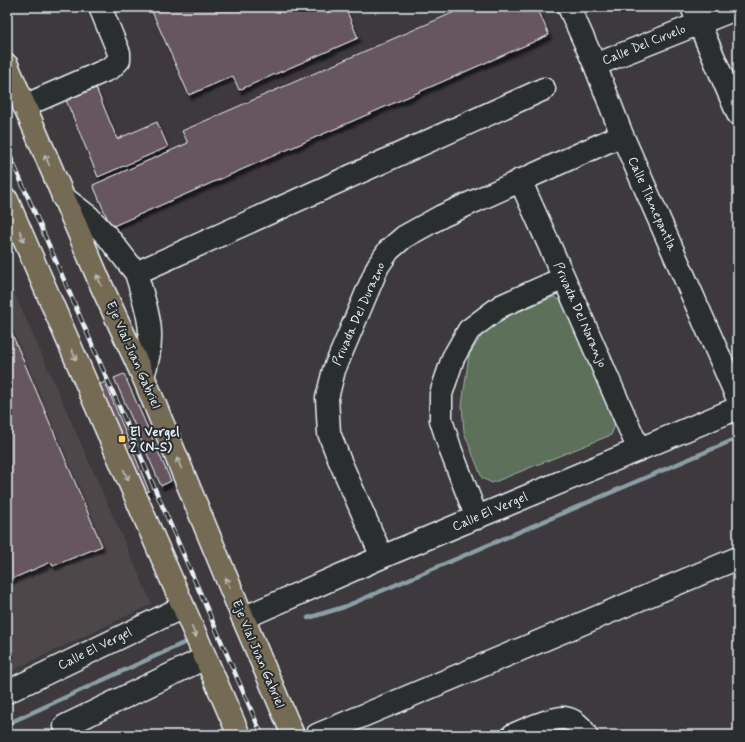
<svg xmlns="http://www.w3.org/2000/svg" width="745" height="742" viewBox="0 0 745 742" font-family="Mynerve,sans-serif">
<style>
.built{fill:#4d464a}
.green{fill:#5b6f5a;stroke:#a2b0a9}
.lines{fill:none;stroke-linecap:round;stroke-linejoin:round}
.stream{stroke:#8aa0a6;stroke-width:4.5}
.building{fill:#68565e;stroke:#e8f1f8;filter:url(#shadow)}
.minor-casing{stroke:#e8f1f8;stroke-width:25}
.major-casing{stroke:#e8f1f8;stroke-width:25}
.minor{stroke:#2a2d2e;stroke-width:22}
.major{stroke:#746b52;stroke-width:22}
.rail-casing{stroke:#e8f1f8;stroke-width:4.5}
.rail{stroke:#2a2d2e;stroke-width:3;stroke-dasharray:9;stroke-linecap:butt}
.oneway{stroke:#babbb6}
.poi-dot{fill:#ffd166;stroke:#2a2d2e;stroke-width:1.5}
.labels{text-anchor:middle;dominant-baseline:central;stroke-width:4;stroke-linejoin:round;paint-order:stroke}
.street-label{font-size:13px;fill:#e8f1f8;stroke:#2a2d2e}
.poi-label{font-size:13px;font-weight:bold;fill:#e8f1f8;stroke:#2a2d2e;text-anchor:start}
</style>
<defs>
<filter id="shadow"><feDropShadow dx="2.5" dy="4.5" stdDeviation="1" flood-color="#0009"/></filter>
</defs>
<rect width="100%" height="100%" fill="#3d393c"/>
<filter id="ink" filterUnits="userSpaceOnUse"><feTurbulence type="fractalNoise" baseFrequency=".025" numOctaves="2"/><feDisplacementMap in="SourceGraphic" scale="8" xChannelSelector="R" yChannelSelector="G"/><feConvolveMatrix kernelMatrix="1 2 1 2 8 2 1 2 1" color-interpolation-filters="sRGB"/></filter>
<g filter="url(#ink)">
<!-- built -->
<path class="built" d="M7,276L152,604L7,673Z"/>
<!-- green -->
<path class="green" d="M554,297L563,302L615,425L611,435L492,483L482,478L464,432L462,405L469,355L490,323Z"/>
<g class="lines">
<!-- stream -->
<path class="stream" d="M308,618L344,607L738,438
M7,724L186,642"/>
</g>
<!-- building -->
<path class="building" d="M150,7H345L358,38L239,90L233,76L189,95Z
M466,7H537L549,35L111,227L93,185L188,143L182,131Z
M96,88L117,139L157,122L168,147L98,177L66,100Z
M7,322L102,546L53,566L51,562L7,581Z
M124,374L171,481L161,486L114,378Z
M105,382L149,491L139,495L94,387Z"/>
<g class="lines">
<!-- minor casing -->
<g class="minor-casing">
<path id="minor" d="M569,7L595,65L622,135L738,399
M692,7L738,114
M595,65L738,8
M24,106L111,68L119,60V53L100,7
M520,180L564,278L639,450
M63,197L89,217L108,237L136,273
M143,376C157,335 148,313 136,273L544,89
M477,518L451,451L441,420V394L453,358L469,330L501,306L564,278
M382,557L339,459L329,433L327,398L334,370L378,266L389,250L404,237L442,216L622,135
M243,618L382,557L738,408
M7,692L183,607
M65,726L205,658
M317,735L738,558
M513,735C524,730 553,717 564,718C574,719 582,727 586,735"/>
</g>
<!-- major casing -->
<g class="major-casing">
<path id="major" d="M7,65L102,287L143,376L243,618L293,735
M7,200L239,735"/>
</g>
<!-- minor -->
<use href="#minor" class="minor"/>
<!-- major -->
<use href="#major" class="major"/>
<!-- rail casing -->
<g class="rail-casing">
<path id="rail" d="M7,149L262,735"/>
</g>
<!-- rail -->
<use href="#rail" class="rail"/>
</g>
<!-- one-way arrows -->
<defs><path id="oneway-shaft" d="M-6 0H5M1.5-3L5.5 0L1.5 3" fill="none" stroke-width="1.6" stroke-linecap="round" stroke-linejoin="round"/></defs>
<g class="oneway">
<use href="#oneway-shaft" transform="translate(47 160) rotate(-113)"/>
<use href="#oneway-shaft" transform="translate(22 236) rotate(67)"/>
<use href="#oneway-shaft" transform="translate(99 280) rotate(-113)"/>
<use href="#oneway-shaft" transform="translate(74 355) rotate(66)"/>
<use href="#oneway-shaft" transform="translate(179 463) rotate(-112)"/>
<use href="#oneway-shaft" transform="translate(126 475) rotate(66)"/>
<use href="#oneway-shaft" transform="translate(228 583) rotate(-112)"/>
<use href="#oneway-shaft" transform="translate(194 632) rotate(67)"/>
</g>
</g>
<!-- markers -->
<rect class="poi-dot" x="118" y="435" width="8" height="8" rx="2"/>
<g class="labels">
<!-- street labels -->
<g class="street-label">
<text transform="translate(644 45) rotate(-22)">Calle Del Ciruelo</text>
<text transform="translate(652 204) rotate(66)">Calle Tlanepantla</text>
<text transform="translate(359 314) rotate(-66)">Privada Del Durazno</text>
<text transform="translate(580 315) rotate(66)">Privada Del Naranjo</text>
<text transform="translate(133 355) rotate(66)">Eje Vial Juan Gabriel</text>
<text transform="translate(490 512) rotate(-23)">Calle El Vergel</text>
<text transform="translate(95 649) rotate(-26)">Calle El Vergel</text>
<text transform="translate(258 654) rotate(67)">Eje Vial Juan Gabriel</text>
</g>
<!-- poi labels -->
<g class="poi-label">
<text x="130" y="432">El Vergel<tspan x="130" dy="15">2 (N-S)</tspan></text>
</g>
</g>
<!-- margin -->
<rect width="745" height="742" fill="none" stroke="#2a2d2e" stroke-width="24"/>
<rect x="12" y="12" width="721" height="718" fill="none" stroke="#e8f1f8" stroke-width="1.5" filter="url(#ink)"/>
</svg>
